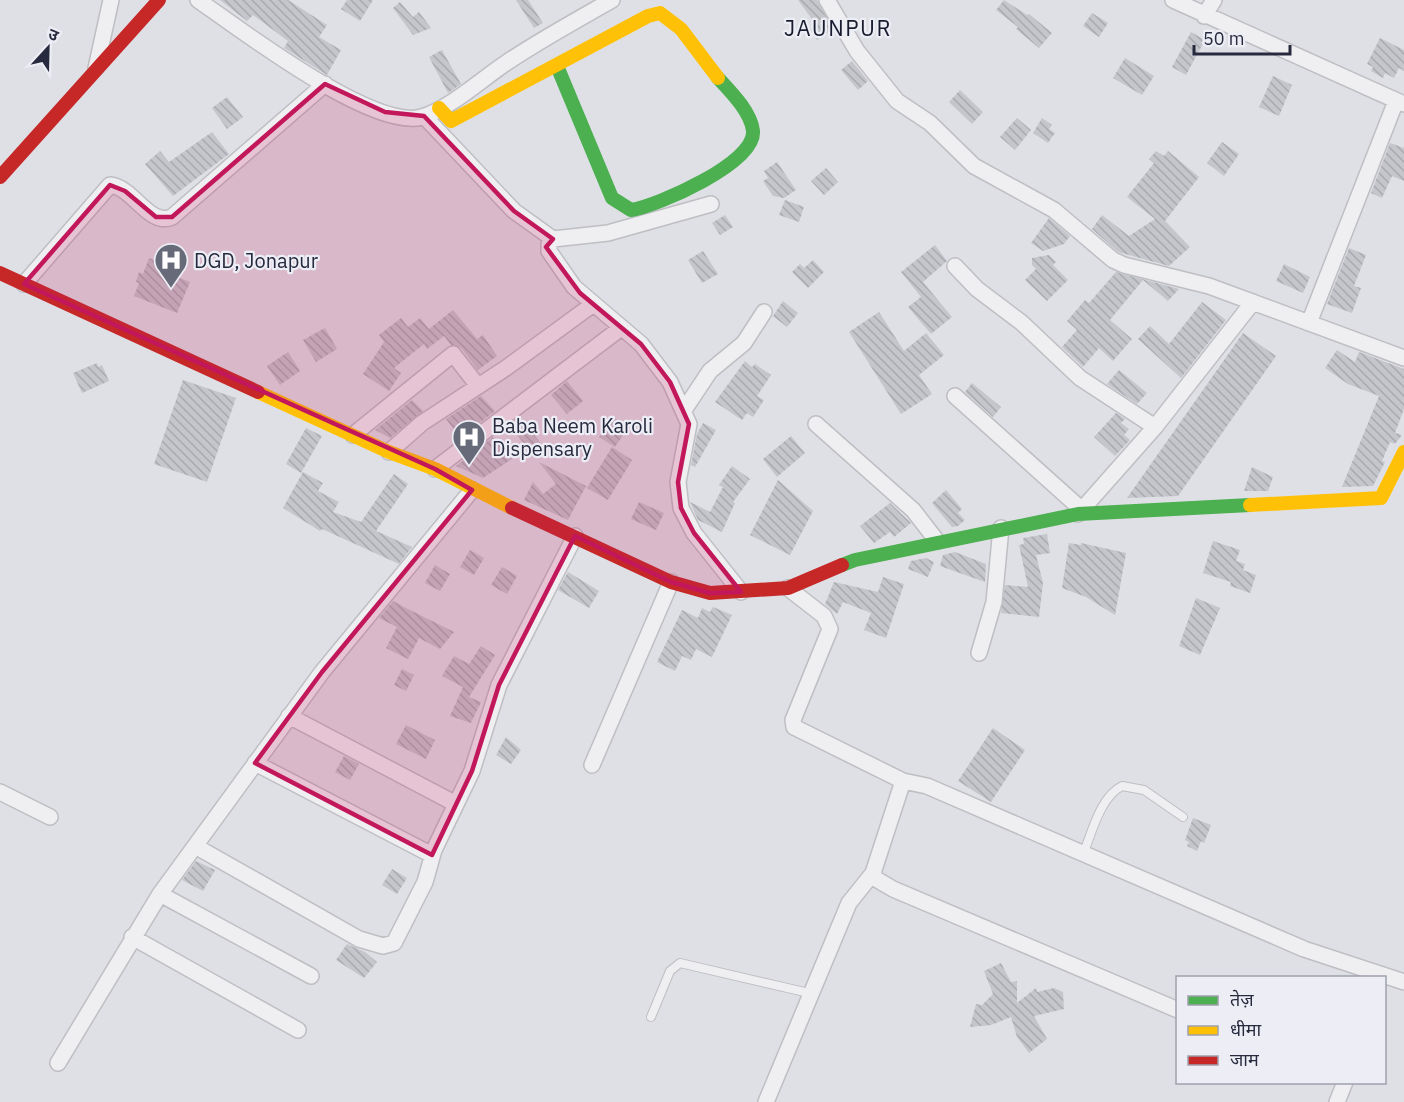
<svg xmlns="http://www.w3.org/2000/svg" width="1404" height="1102" viewBox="0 0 1404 1102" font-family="'IBM Plex Sans','Noto Sans Devanagari',sans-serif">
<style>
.building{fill:url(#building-back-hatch)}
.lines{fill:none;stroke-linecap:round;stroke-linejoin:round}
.lane-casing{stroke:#bebec3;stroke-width:10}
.street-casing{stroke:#bebec3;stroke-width:18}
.lane{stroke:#efeff2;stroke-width:8}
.street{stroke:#efeff2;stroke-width:15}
.fast{stroke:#4caf50;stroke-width:14}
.slow{stroke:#ffc107;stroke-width:14}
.jam{stroke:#c62828;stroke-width:14}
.marked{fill:#c2185b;fill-opacity:0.2;stroke:#c2185b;stroke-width:4.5;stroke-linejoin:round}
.labels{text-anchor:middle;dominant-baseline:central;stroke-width:4.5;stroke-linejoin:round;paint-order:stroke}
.poi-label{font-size:20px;fill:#272a3e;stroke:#edeef5;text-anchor:start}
.quarter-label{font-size:22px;letter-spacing:1.5px;fill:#191c2e;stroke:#edeef5}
</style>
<defs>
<pattern id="building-back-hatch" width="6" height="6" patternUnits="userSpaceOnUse" patternTransform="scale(1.5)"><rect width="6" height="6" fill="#c5c6cc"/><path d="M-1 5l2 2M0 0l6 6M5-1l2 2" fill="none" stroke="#a9aab0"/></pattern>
</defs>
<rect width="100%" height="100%" fill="#dfe0e5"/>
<!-- building -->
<path class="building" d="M220,0H288L327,25L319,37L341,50L327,75L284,48L288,41L253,15L247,21Z
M347,0H373L360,21L341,9Z
M516,0H528L543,23L534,28Z
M798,0H817L833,29L817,40L810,30L817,26Z
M1004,0L1027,15L1029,14L1052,33L1039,48L1016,29L1018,27L996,10Z
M400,2L413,17L419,12L431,28L413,35L393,8Z
M1092,13L1108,23L1099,37L1083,26Z
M1191,32L1205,40L1186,75L1172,67Z
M1380,38L1404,50V71L1399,68L1394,78L1385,73L1383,78L1371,71L1373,67L1367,64Z
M442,50L461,84L448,93L429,57Z
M1125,58L1154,76L1142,95L1113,78Z
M852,61L868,81L858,90L841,70Z
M1273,76L1292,85L1279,116L1259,107Z
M960,90L983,112L972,124L949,102Z
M227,97L243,117L227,129L212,108Z
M1017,118L1031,130L1015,150L1000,137Z
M1042,118L1052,125L1049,129L1055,133L1048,143L1033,133Z
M212,132L229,154L173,196L145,164L160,151L169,162Z
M1222,142L1239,154L1224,176L1207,163Z
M1390,143L1404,148V181L1392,176L1382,198L1371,193Z
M1156,151L1164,156L1168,151L1199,177L1165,221L1190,247L1169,266L1118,252L1092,229L1102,215L1129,236L1155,219L1127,197L1154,163L1149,159Z
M777,162L796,190L784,198L773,196L763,181L768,178L764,171Z
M826,168L838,182L824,195L811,181Z
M785,200L804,207L799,222L779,215Z
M725,215L733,227L720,235L712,223Z
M1049,218L1070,236L1064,244L1043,251L1031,243Z
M935,245L947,261L923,282L952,317L931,334L908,307L921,297L901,272Z
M1349,248L1366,255L1354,286L1361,288L1352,313L1327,304Z
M703,251L718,274L702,283L688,260Z
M1049,255L1056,262L1053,265L1068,280L1047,301L1025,280L1036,269L1032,265V258Z
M149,258L171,267L168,273L190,282L177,313L134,296L139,283L136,282L139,272L143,274Z
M813,260L824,272L808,288L792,272L800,264L804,268Z
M1284,264L1310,277L1303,293L1276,281Z
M1116,272L1179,289L1168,301L1143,280L1110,320L1132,339L1113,361L1099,348L1083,367L1062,347L1077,330L1067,321L1085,300L1089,303Z
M783,301L798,313L787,327L773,316Z
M1202,302L1226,320L1181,378L1138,339L1150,326L1169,344Z
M453,310L477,339L483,335L497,356L478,370L461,348L451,345L444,336L427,349L424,344L394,368L401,373L389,391L363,374L384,342L379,335L401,318L408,327L420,318L429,329Z
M879,312L904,351L926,333L944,355L919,375L932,394L901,414L849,332Z
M325,328L337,349L316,362L303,340Z
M1243,333L1276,356L1178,496L1127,498Z
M1337,350L1355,362L1359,352L1404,369V409L1395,433L1402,435L1395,444L1390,442L1382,461L1385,462L1373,486L1342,487L1379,396L1348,384L1325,368Z
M288,352L300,371L280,385L267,366Z
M745,361L752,367L755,364L771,375L757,396L764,400L753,417L747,413L742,420L715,402Z
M97,363L98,367L102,365L109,381L82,393L73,373Z
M1119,370L1147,393L1137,404L1107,384Z
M183,380L236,398L207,482L154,464Z
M567,381L583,401L567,414L551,395Z
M972,383L1001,407L993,417L965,392Z
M481,396L495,411L460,438L446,419Z
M412,400L423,411L390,438L375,430Z
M1116,413L1125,419L1121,423L1129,429L1124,435L1130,440L1115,456L1094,437Z
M520,417L543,446L533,455L509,425Z
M613,417L628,428L615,447L599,437Z
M703,423L716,430L695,467L691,465L697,434Z
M306,428L322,436L301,473L286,464Z
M791,436L805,453L777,477L763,459Z
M493,437L512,459L483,478L456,466Z
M612,447L632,460L608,500L587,488Z
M539,462L586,486L568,520L524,500L533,482L543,494L556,484Z
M732,466L750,479L733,502L735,503L722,532L698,520L690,502L710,512L723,487L719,485Z
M1252,467L1273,477L1268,491H1244Z
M303,472L323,483L318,491L339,502L333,512L361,522L394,474L408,484L376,531L412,547L399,564L322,529L320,531L283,508Z
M778,480L813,511L790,555L750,535Z
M946,490L962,509L958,513L965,520L958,526L952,527L932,503Z
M639,502L664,513L656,530L631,519Z
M890,503L911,523L894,537L890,532L874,543L860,526Z
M1047,534L1050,553L1036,555L1043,583L1039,617L1001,613L1005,585L1028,587L1019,545L1024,544L1023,538Z
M1213,541L1240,550L1236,561L1245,564L1243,570L1256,575L1250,593L1230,586L1231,582L1203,573Z
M1069,543L1081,545V543L1126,553L1115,615L1086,597L1062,588Z
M470,550L484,558L474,575L460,567Z
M955,552L986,564L985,582L940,566L943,555Z
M926,558L934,562L928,577L908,569L911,561Z
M435,565L450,574L440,591L425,583Z
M502,567L517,576L507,594L491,585Z
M568,572L599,591L589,608L558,590Z
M883,577L904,584L886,638L864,630L871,613L843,602L837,614L825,604L834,582L878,592Z
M1196,598L1220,608L1200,655L1179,646Z
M393,601L404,607L454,632L440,649L419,638L408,659L386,648L397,627L379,618Z
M713,607L732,615L712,657L696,649L691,660L682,656L675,671L657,662L682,610L698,618L702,608L710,612Z
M481,646L495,655L469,697L481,702L471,723L450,716L463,687L442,676L454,656L469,664Z
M402,669L414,675L406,691L394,685Z
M406,725L435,740L426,759L396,744Z
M993,728L1025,750L991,802L958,781Z
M506,737L521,750L511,764L496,755Z
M344,756L359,764L350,780L335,772Z
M1193,818L1211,825L1204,843L1201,841L1197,851L1187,846L1189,842L1185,840Z
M196,861L215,870L203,891L182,880Z
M392,869L407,878L397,894L382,885Z
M347,944L365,952L377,962L364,978L336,960Z
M1001,963L1011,982L1017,981V1003L1036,988L1037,992L1054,988L1063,992L1064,1009L1034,1016L1047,1039L1029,1053L1017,1037L1011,1017L991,1025L970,1027L976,1004L982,1005L993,994L984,971Z"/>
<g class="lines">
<!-- lane casing -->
<g class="lane-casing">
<path id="lane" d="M1083,854C1092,833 1100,797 1122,786L1144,790L1183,817
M651,1017L670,971L680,963L809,993"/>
</g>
<!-- street casing -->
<g class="street-casing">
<path id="street" d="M198,0C240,29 373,131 422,117C449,109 482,79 506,63C540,40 577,20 612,0
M827,0L857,51L897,101L930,123L974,166L1054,210L1113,260L1124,265L1209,286L1404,358
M1173,0L1404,104
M1204,16L1214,0
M96,68L111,0
M424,116L514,211L553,239L608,233L711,204
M553,239L549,244V251L574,287L641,344L670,382L689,424L678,482L681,508L694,533L741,592
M955,266L977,289L1022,323L1080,378L1155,427
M24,284L110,185C133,187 149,227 172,217L325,84
M1309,323L1396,101
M955,396L1081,509
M684,410L710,371L744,343L764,312
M816,424L913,510L937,541
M353,435L453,354L478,386
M389,452L422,423L506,368L592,305
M435,469L621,328
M1078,514L1155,427L1253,302
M979,653L994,602L1001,528
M289,716L456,804
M255,763L432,855
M592,765L671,582
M903,781L927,786L1304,949L1404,982
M0,792L50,817
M195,846L359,939L383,946L394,943L425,882L434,850L472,771L499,685L575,536
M873,873L876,879L893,889L1178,1010
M160,894L311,976
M132,937L298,1030
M58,1063L160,894L322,672L472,490
M766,1102L849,903L873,873L903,781L794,727L793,720L830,629L824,616L788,588
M1337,1102L1345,1082"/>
</g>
<!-- lane -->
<use href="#lane" class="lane"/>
<!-- street -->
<use href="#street" class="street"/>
<!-- fast -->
<path class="fast" d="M557,66L612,198L631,210C657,206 756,163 753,131C751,112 731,92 718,78
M842,565L855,560L1078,514L1250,505"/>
<!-- slow -->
<path class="slow" d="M439,108L451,121L648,16L660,13L681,29L718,78
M258,392L389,452L435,469L512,508
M1250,505L1381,498L1404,452"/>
<!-- jam -->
<path class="jam" d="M0,177L159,0
M0,273L258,392
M512,508L671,582L710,593L788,588L842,565"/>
</g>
<!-- marked area -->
<path class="marked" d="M325,84L385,112L424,116L514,211L553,239L546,247L580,293L641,344L670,382L689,424L678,482L681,508L694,533L741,592L710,593L671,582L575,536L499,685L472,771L432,855L255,763L322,672L472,490L435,469L24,284L110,185L125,191L156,217H172Z"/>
<!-- icons -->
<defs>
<g id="hospital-pin" transform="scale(1.725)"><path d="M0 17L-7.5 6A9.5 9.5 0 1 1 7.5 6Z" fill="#676a78" stroke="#edeef5"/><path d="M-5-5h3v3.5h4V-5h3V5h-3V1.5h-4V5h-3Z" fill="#fff"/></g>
</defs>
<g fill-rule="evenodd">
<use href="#hospital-pin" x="171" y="260"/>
<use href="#hospital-pin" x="469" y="437"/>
</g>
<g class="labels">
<!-- poi labels -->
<g class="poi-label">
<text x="194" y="260">DGD, Jonapur</text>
<text x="492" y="425">Baba Neem Karoli<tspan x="492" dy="23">Dispensary</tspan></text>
</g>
<!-- quarter labels -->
<g class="quarter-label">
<text x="838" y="27">JAUNPUR</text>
</g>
</g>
<!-- legend -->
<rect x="1176" y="976" width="210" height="108" fill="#edeef5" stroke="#9ea0ac" stroke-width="1.5"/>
<rect x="1188" y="996" width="30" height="9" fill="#4caf50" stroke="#9ea0ac" stroke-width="1.5"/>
<text x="1230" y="1006" font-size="18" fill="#272a3e">तेज़</text>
<rect x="1188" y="1026" width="30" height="9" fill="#ffc107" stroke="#9ea0ac" stroke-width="1.5"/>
<text x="1230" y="1036" font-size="18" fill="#272a3e">धीमा</text>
<rect x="1188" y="1056" width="30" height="9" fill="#c62828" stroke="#9ea0ac" stroke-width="1.5"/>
<text x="1230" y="1066" font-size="18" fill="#272a3e">जाम</text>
<!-- north arrow -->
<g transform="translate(48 48) rotate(22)" stroke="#edeef5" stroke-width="4.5" paint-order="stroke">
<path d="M0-4.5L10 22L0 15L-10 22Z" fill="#272a3e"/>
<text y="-9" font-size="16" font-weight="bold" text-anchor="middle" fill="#272a3e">उ</text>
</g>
<!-- scale -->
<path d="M1194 45v9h96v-9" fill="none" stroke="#272a3e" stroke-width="3"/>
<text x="1203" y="45" font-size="18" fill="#272a3e" stroke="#edeef5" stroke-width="4.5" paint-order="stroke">50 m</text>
</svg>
